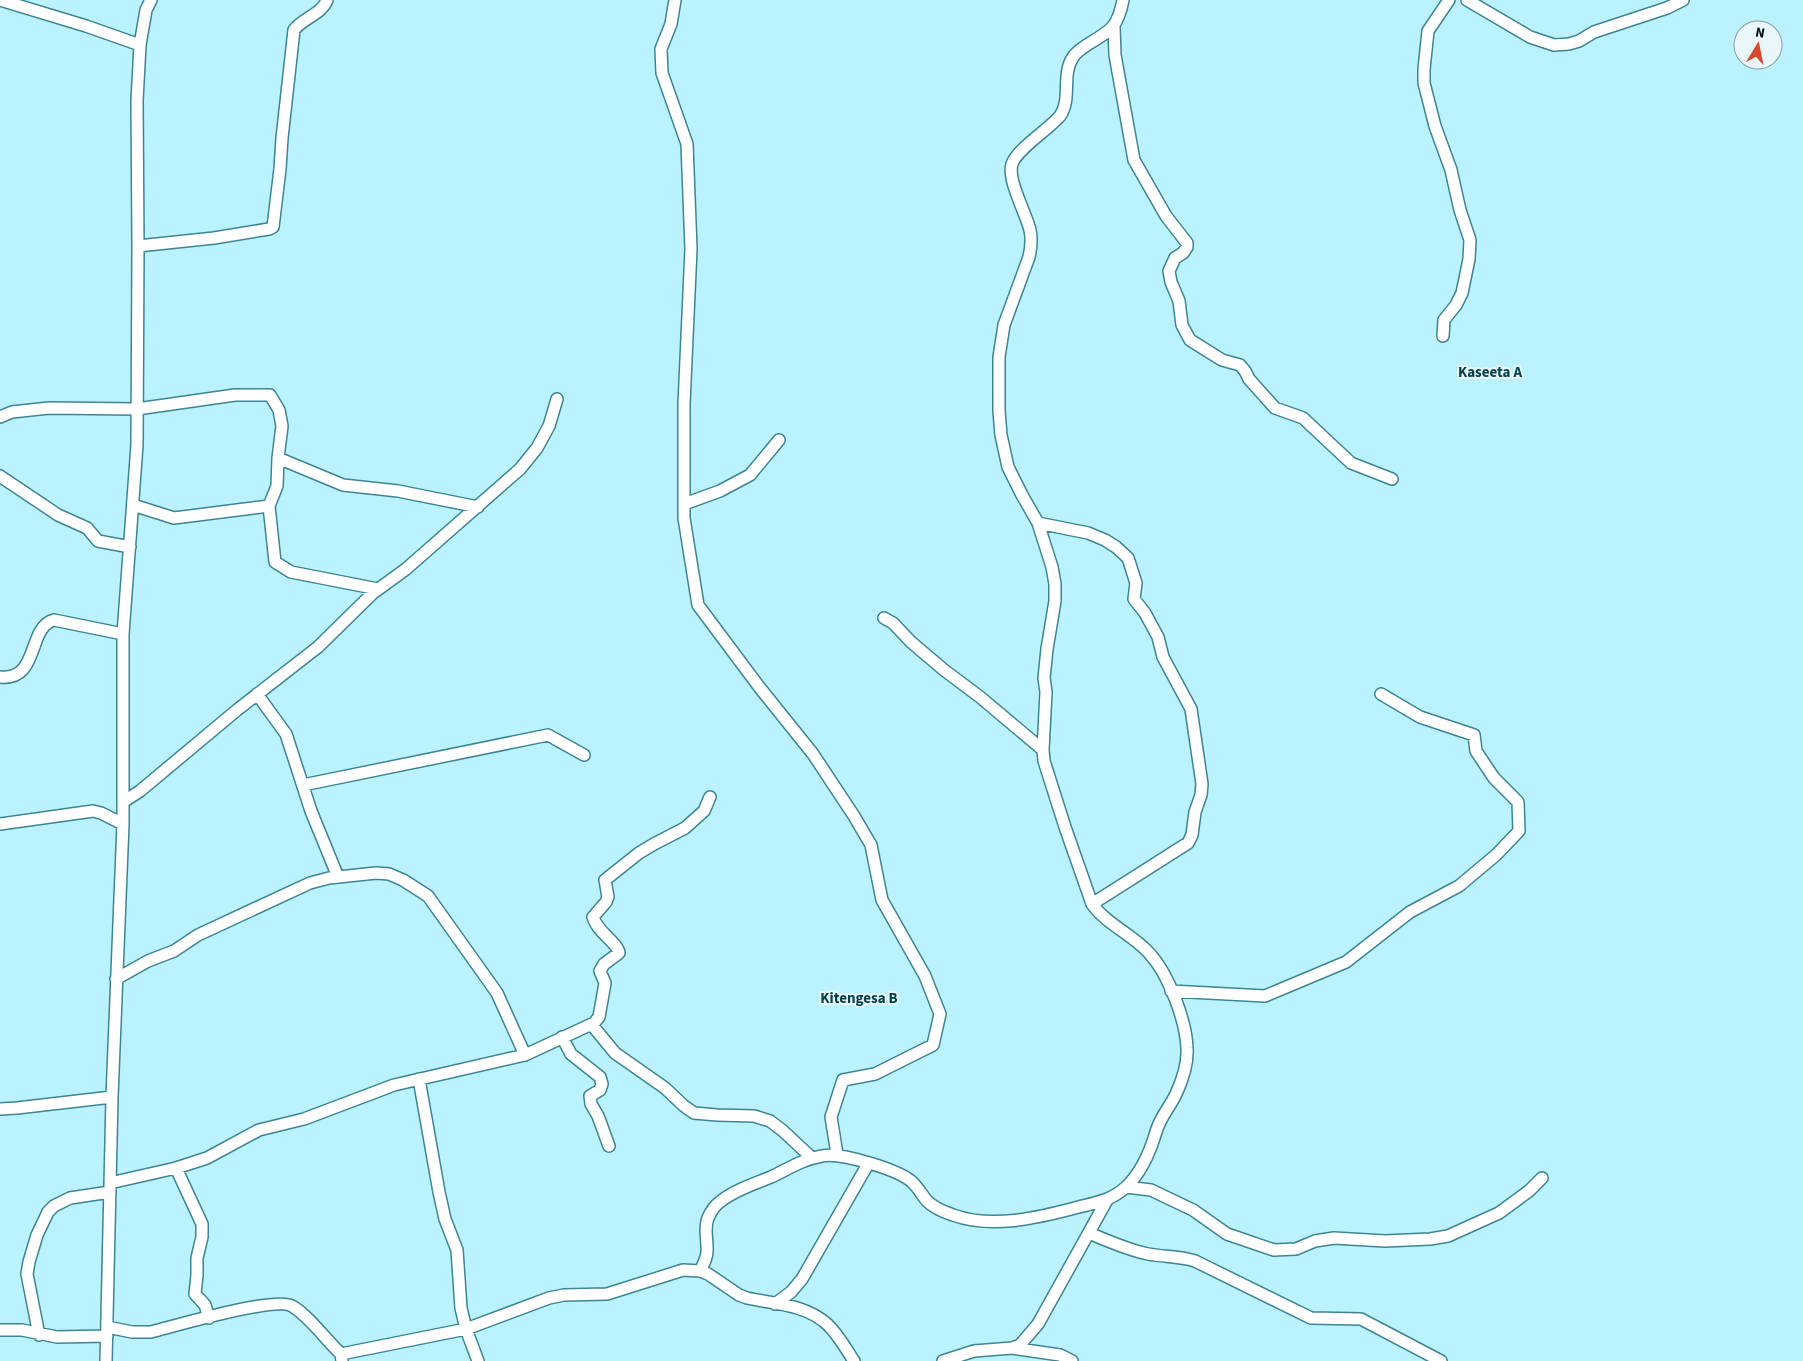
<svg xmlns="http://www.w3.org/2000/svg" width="1803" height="1361" viewBox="0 0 1803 1361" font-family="'Source Sans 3',sans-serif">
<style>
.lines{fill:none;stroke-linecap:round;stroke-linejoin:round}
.minor-casing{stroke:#3d8593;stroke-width:14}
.minor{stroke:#fff;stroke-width:11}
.labels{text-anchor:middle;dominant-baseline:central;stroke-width:4;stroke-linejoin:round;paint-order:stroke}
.quarter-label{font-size:15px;font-weight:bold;fill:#04434d;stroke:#eaf7fa}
</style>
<rect width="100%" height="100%" fill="#baf2ff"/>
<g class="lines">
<!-- minor casing -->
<g class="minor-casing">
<path id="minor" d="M0,0L86,26L140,45
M675,0L671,24L661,49L662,73L687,144L691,249L684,404V518L698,605L760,688L813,754L854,816L871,845L882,900L925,976L940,1014L933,1045L875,1074L843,1080L831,1117L837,1154
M1467,0L1530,37L1554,45L1569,44L1579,41L1594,32L1667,8L1683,0
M1114,27L1115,55L1134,160L1166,216L1187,243V247L1183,253L1175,258L1169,271L1171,282L1179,301L1182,325L1190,340L1222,360L1240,365L1245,371L1249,379L1275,408L1303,418L1351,463L1392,479
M138,246L214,238L269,229L273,227L280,169L282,138L294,30C303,18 322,14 327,0
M1443,336L1444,320L1456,305L1462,293L1469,259L1470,240L1460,210L1451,170L1435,126L1424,83V69L1428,31L1449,0
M0,417L12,412L49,408L137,409L235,395H270L279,410L282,426L278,458L277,486L269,506L174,518L133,505
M278,458L343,485L398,491L478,507
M0,476L58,515L87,528L98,541L130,547
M684,504L720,491L750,475L779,440
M269,506L275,562L291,572L378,589
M1038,523L1088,533L1105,540L1116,547L1128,558L1136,583L1134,599L1145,613L1158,637L1163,657L1191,709L1202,784L1201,795L1195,812L1192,835L1188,843L1092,904
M884,618L893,623L911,642L944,670L980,697L1043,750
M0,677C40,681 27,627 54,620L123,634
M257,694L286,734L311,811L338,877
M303,785L548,735L584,755
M123,802L140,791L237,710L318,647L373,593L406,569L520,469L537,448L549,426L557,399
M0,824L93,811L101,813L123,824
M116,979L148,961L174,951L198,935L310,883L329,878L376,873L389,874L403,880L428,896L497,993L525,1055
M1171,991L1265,996L1346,962L1410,912L1459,886L1496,855L1519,831L1518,802L1494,778L1476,751L1474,735L1420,717L1381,694
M592,1025L615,1053L665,1088L684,1106L694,1113L717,1115L754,1116L770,1121L782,1130L812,1158
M562,1037L571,1054L600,1077L602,1084L600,1090L590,1096L591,1104L598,1116L609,1146
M419,1079L439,1192L445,1219L457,1250L461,1308L466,1329L478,1361
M0,1109L17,1108L112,1097
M176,1168L202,1224V1237L197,1258V1275L195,1294L205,1305L209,1318
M110,1183L176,1168L207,1158L259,1130L304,1119L394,1085L525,1055L594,1023L599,1017L605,983L600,971L604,964L619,953C618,943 597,932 593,917L606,902L608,897L605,880L639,853L654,844L685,828L704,811L710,797
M1126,1187L1151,1190L1193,1210L1227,1234L1274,1250L1296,1249L1315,1241L1334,1238L1385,1241L1430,1239L1448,1236L1499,1213L1529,1191L1542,1178
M1089,1233C1108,1241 1128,1250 1148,1254C1164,1257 1179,1256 1195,1261L1311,1318L1361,1319L1441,1361
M700,1271C704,1263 708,1256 707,1247C707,1236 704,1228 708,1218C711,1211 715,1205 721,1201C735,1190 754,1184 771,1177C788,1169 803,1159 822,1156C840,1152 896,1169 911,1181C917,1186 922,1195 927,1201C934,1208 944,1212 953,1215C992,1229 1037,1218 1075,1208C1094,1203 1111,1201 1126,1187C1142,1172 1150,1152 1156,1132C1160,1117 1170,1107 1176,1094C1182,1081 1188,1063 1187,1048C1186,1021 1169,975 1150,954C1134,935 1107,925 1092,904L1065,827L1044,761L1043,750L1046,692L1044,678L1047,649L1055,601V584L1052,567L1038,523L1022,495L1008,467L1001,435L999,411V357L1004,325L1029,257C1031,248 1032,239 1030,230C1026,213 1007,180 1012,164C1017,149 1048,130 1060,116C1072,99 1061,75 1073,57C1077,51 1084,47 1090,43C1112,30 1118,26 1123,0
M775,1304L791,1292L802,1279L868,1164
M107,1327L132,1332H151C175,1326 275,1296 292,1306C308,1315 327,1341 341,1354L342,1361
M0,1330H22L57,1337L107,1336
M39,1335L27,1274L29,1262L37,1235L48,1212L54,1206L70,1198L110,1192
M1012,1348L1060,1355L1072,1361
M341,1354L466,1329L549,1298L564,1295L607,1294L683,1270L700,1271L708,1274L739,1295L747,1298C774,1304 805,1304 827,1324C838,1334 846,1349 854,1361
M106,1361L112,1097L123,824V634L137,445L138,246L137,101L140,45L146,10L151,0
M943,1361L974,1351L1012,1348L1020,1345L1038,1324L1107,1200"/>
</g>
<!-- minor -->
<use href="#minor" class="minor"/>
</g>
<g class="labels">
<!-- quarter labels -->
<g class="quarter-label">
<text x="1490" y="372">Kaseeta A</text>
<text x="859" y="998">Kitengesa B</text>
</g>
</g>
<!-- north arrow -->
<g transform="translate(1758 45) rotate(10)"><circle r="24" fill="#eaf7fa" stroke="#8c9ca0"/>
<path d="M0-4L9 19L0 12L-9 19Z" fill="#d4492e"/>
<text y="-8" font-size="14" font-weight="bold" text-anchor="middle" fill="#001418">N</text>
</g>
</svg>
